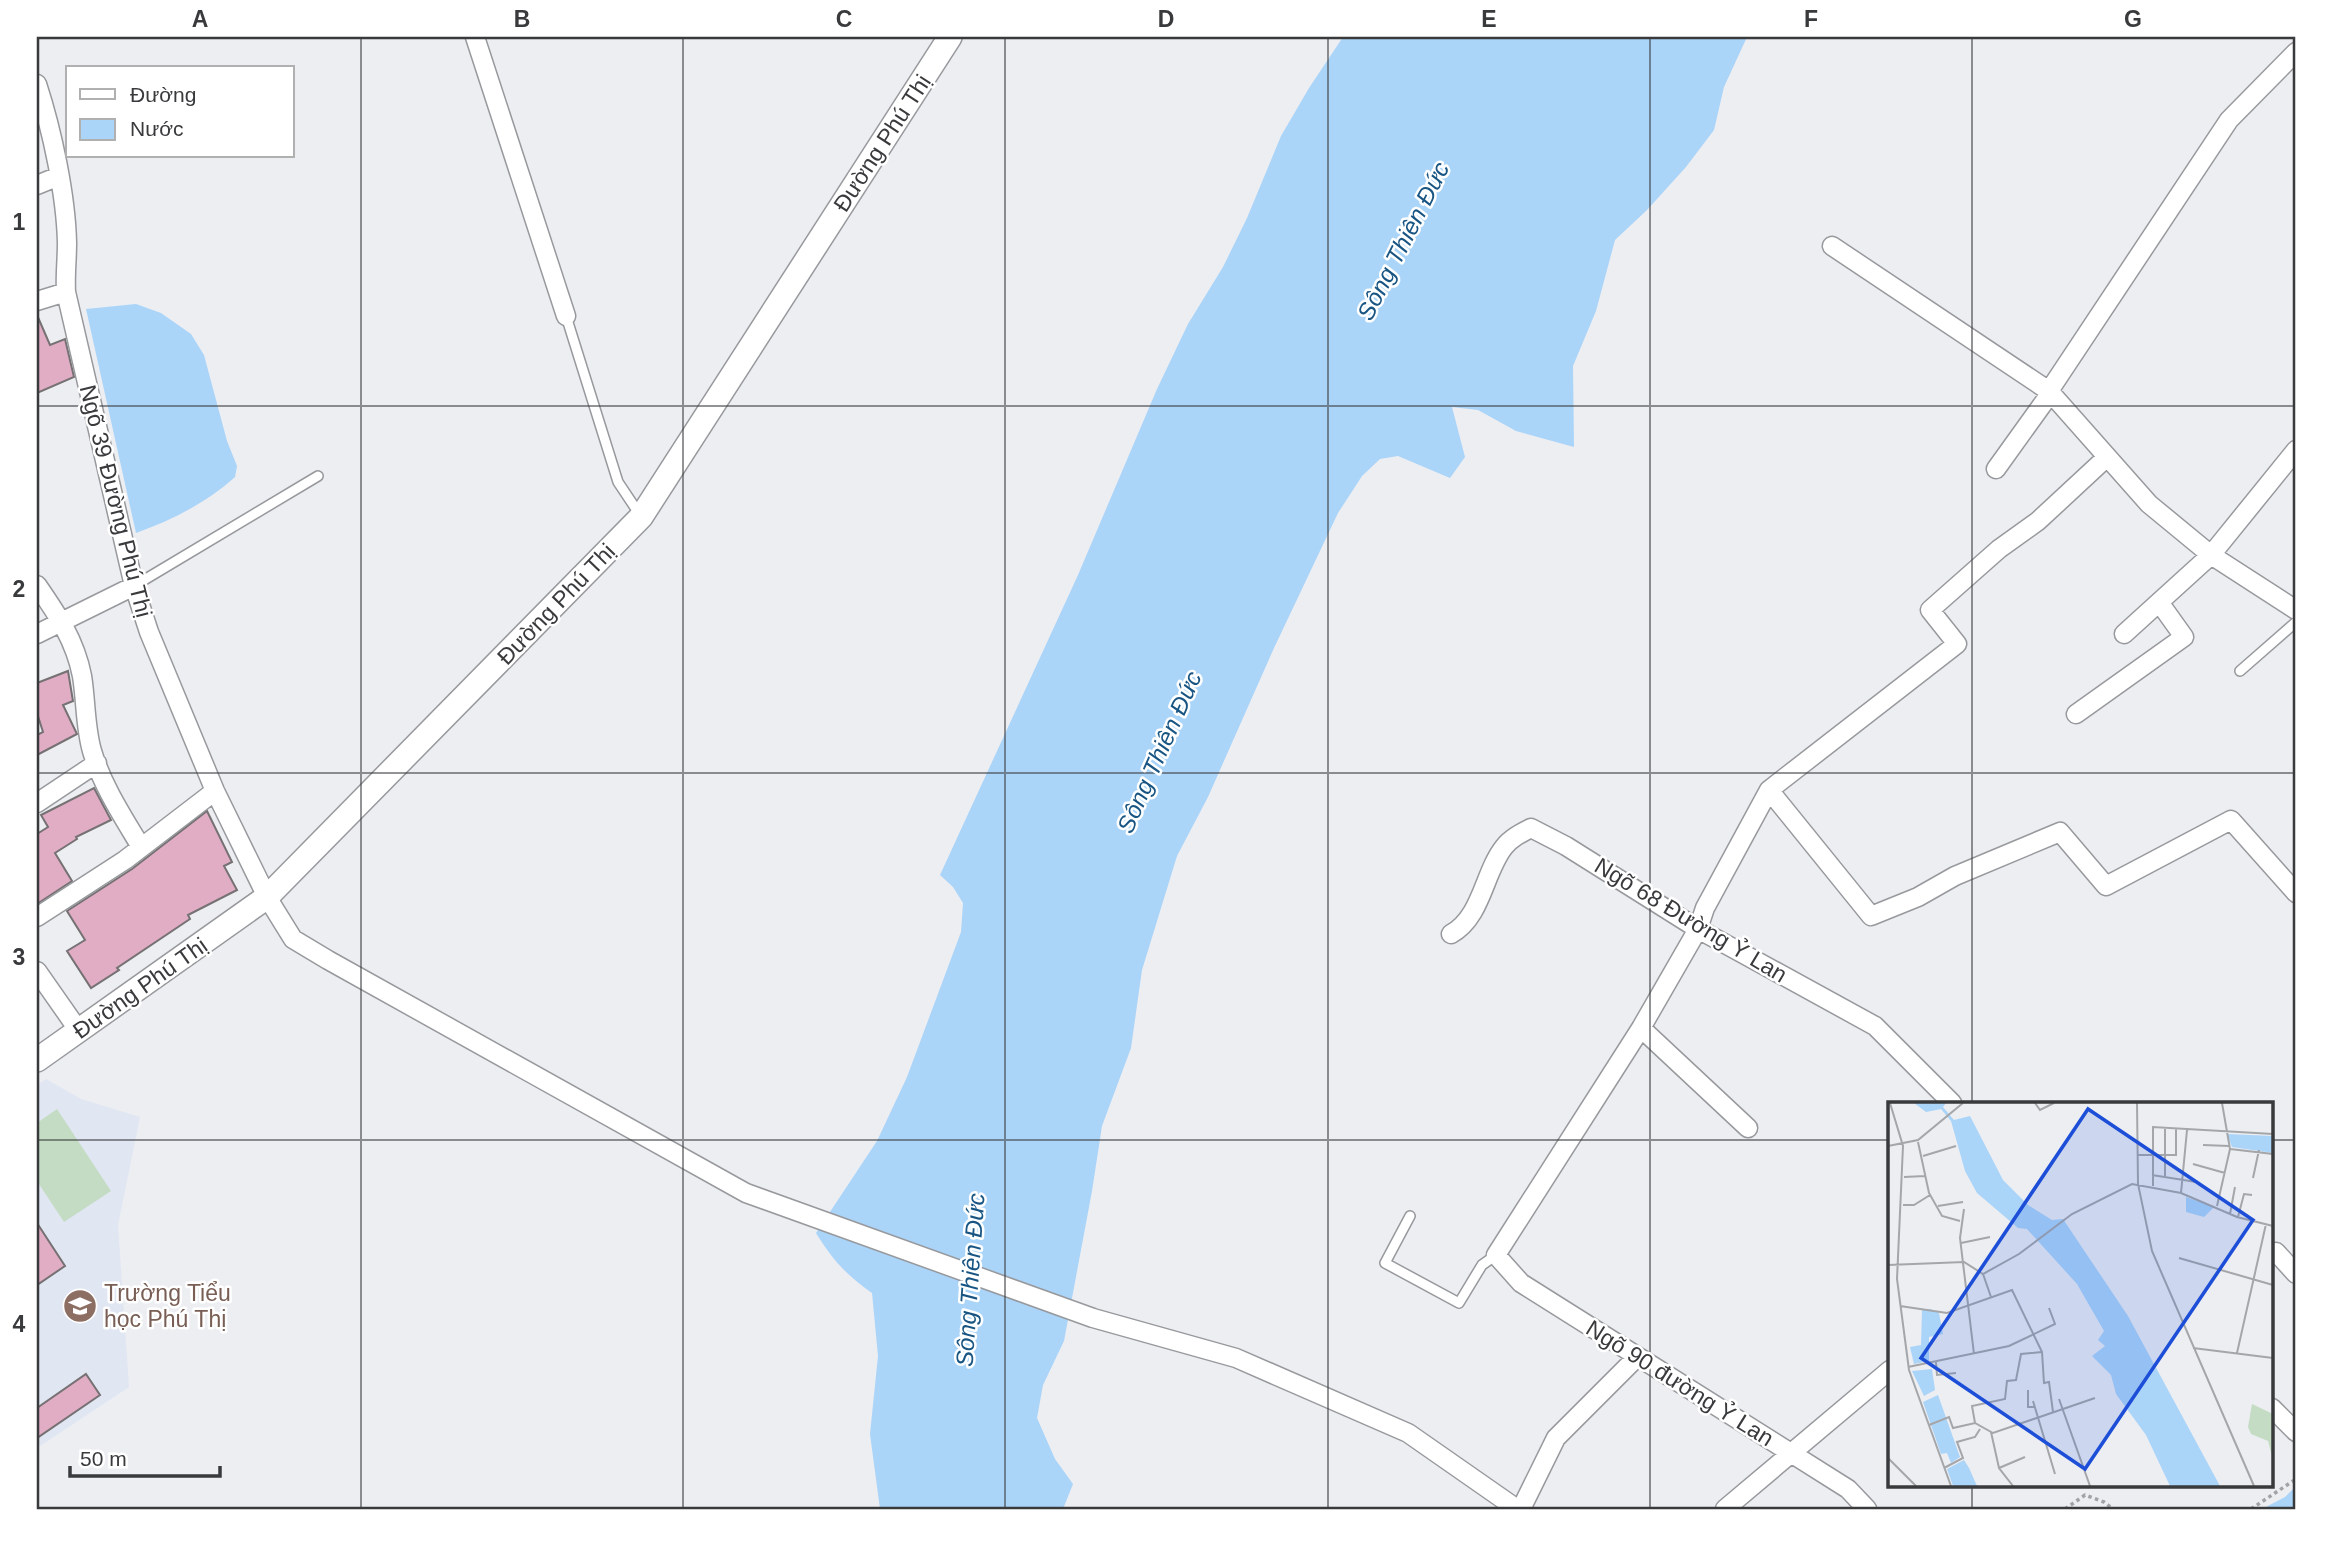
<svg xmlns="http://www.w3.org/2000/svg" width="2333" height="1546" viewBox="0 0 2333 1546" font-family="Arial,sans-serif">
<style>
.built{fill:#e0e6f2}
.green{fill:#c5dcc4}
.water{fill:#abd4f9}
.building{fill:#e0adc5;stroke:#767173;stroke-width:2}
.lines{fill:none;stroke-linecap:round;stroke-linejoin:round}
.service-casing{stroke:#97999d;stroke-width:12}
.minor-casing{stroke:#97999d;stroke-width:21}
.tertiary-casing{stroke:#97999d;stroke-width:26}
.path{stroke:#a1a3a6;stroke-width:3.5;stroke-dasharray:3.5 3.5;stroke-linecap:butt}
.service{stroke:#fff;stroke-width:9}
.minor{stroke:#fff;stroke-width:18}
.tertiary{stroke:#fff;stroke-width:23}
.grid{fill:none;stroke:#393a3c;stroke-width:2;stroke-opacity:0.55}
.labels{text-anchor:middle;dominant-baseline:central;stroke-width:5;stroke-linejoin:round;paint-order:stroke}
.street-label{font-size:23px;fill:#393a3c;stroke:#fff}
.education-label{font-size:23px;fill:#785e54;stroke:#fff;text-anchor:start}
.water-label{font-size:24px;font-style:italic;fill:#185583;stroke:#fff}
.inset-road{fill:none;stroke:#a4a6a9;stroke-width:2}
.view{fill:#1d4ed8;fill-opacity:0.15;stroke:#1d4ed8;stroke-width:3.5}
.inset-edge{fill:none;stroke:#393a3c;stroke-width:3.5}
.neatline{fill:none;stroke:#393a3c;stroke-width:2.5}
.grid-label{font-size:23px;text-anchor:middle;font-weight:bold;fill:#393a3c}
</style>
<rect width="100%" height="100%" fill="#eceef2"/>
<!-- built -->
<path class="built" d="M46,1079L81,1099L140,1117L118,1225L129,1387L37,1448V1085Z"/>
<!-- green -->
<path class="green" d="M57,1109L111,1191L64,1222L37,1181V1123Z"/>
<!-- water -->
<path class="water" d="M1343,37H1747L1724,87L1714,130L1686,167L1647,210L1615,240L1596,311L1573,366L1574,447L1516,431L1478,410L1452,407L1465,457L1450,478L1398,456L1380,459L1362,476L1338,513L1274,648L1208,797L1177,856L1142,970L1131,1048L1102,1126L1092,1191L1064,1341L1043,1385L1037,1418L1055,1459L1073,1484L1063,1509H880L870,1434L878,1356L872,1293C846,1275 832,1259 816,1233L877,1141L907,1077L961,932L963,903L953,887L940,875L1078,575L1157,389L1188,324L1223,267L1247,218L1281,136L1309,88Z
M136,304L161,313L191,334L204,355L227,441L237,466L235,477C206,503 172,520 136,533L86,309Z
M2296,1486V1509H2262L2285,1497Z"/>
<!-- building -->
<path class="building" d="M37,315L50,345L65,339L74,377L37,393Z
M68,671L73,701L63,705L77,734L37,755V735L43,732L37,713V683Z
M94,788L111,820L76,837L77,839L55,853L72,881L37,904V834L48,827L41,815Z
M207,811L232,862L224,866L237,890L188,915L190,919L117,968L119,970L91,988L67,951L85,940L67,911L132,869Z
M37,1223L65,1266L37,1285Z
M86,1374L100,1395L37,1438V1408Z"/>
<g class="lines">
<!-- service casing -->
<g class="service-casing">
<path id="service" d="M566,316L618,482L640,515
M134,586L318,476
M2240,671L2296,622
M1410,1216L1385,1263L1459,1303L1482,1265L1496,1255"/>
</g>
<!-- minor casing -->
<g class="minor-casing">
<path id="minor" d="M475,37L566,316
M37,84C52,130 66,195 67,243C67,260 65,276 66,292L134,586L149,632L215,791L267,897L293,939L328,960L746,1193L1093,1318L1236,1358L1408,1433L1517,1509
M37,185L59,176
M1832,246L2049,391L2149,504L2211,555L2296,610
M37,301L66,292
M1996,469L2047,398L2049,391L2229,120L2296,52
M37,585C57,614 75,640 82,676C86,700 85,727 92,751C102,785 123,817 141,847
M37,634L134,586
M2124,634L2211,555L2296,450
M2076,714L2184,637L2159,602
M1769,790L1871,916L1918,897L1955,876L2060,832L2106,886L2231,820L2296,893
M37,803L97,763
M37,917L125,860L215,791
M1451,934C1482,917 1484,872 1504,847C1511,838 1521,833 1531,828L1566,846L1698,929L1875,1026L1952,1103
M37,971L79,1031
M1641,1028L1748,1128
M2276,1252L2296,1274
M2272,1408L2296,1432
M1521,1509L1556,1438L1637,1357
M1725,1509L1890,1370
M1867,1509L1848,1489L1521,1283L1496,1255L1641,1028L1698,929L1705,908L1769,790L1957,644L1930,610L1999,549L2038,521L2107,457"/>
</g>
<!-- tertiary casing -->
<g class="tertiary-casing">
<path id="tertiary" d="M37,1060L267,897L641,517L950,37"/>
</g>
<!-- path -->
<path class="path" d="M2065,1509L2085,1495L2104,1502L2113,1509
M2251,1509L2296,1479"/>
<!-- service -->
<use href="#service" class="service"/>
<!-- minor -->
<use href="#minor" class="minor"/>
<!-- tertiary -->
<use href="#tertiary" class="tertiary"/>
</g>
<!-- grid -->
<path class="grid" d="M361,37V1509M683,37V1509M1005,37V1509M1328,37V1509M1650,37V1509M1972,37V1103M37,406H2296M37,773H2296M37,1140H1890M2272,1140H2296M1972,1485V1509"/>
<!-- icons -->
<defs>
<g id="school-disc" transform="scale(1.75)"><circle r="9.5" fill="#8d6e63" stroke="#fff"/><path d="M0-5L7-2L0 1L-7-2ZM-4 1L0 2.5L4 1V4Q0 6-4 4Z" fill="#fff"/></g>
</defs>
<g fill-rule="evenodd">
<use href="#school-disc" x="80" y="1306"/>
</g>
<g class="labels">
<!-- street labels -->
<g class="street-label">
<text transform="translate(882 143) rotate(-57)">Đường Phú Thị</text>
<text transform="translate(116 501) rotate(76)">Ngõ 39 Đường Phú Thị</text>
<text transform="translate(556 604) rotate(-46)">Đường Phú Thị</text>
<text transform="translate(1691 920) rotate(31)">Ngõ 68 Đường Ỷ Lan</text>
<text transform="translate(140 988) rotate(-35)">Đường Phú Thị</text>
<text transform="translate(1680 1383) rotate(32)">Ngõ 90 đường Ỷ Lan</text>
</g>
<!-- education labels -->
<g class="education-label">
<text x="104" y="1293">Trường Tiểu<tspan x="104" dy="26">học Phú Thị</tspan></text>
</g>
<!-- water labels -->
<g class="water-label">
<text transform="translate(1403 241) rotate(-63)">Sông Thiên Đức</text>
<text transform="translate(1159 752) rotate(-66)">Sông Thiên Đức</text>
<text transform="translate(970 1280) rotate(-86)">Sông Thiên Đức</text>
</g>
</g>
<!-- overview -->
<g transform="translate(1888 1102)">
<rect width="385" height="385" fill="#eceef2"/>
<path d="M364,302L385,312V358L380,339L363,332L360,325Z" fill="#c5dcc4"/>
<path d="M26,1H58L55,5L66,18L82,14L115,78L140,103L164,118L175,117L240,214L332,384H282L258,333L228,292L223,273L204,254L217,244L210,238L216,229L189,182L139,127L130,126L89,91L77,69L63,19L53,7L38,10ZM339,32L385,34V51L344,45ZM298,95L326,105L316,115L298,110ZM42,207L51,211L55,232L41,235V259L26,262L22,245L33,243L34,208ZM44,267L47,288L36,294L24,269ZM50,293L72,355L63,361L59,351L53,352L35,300ZM76,358L81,366L89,384H65L59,367Z" fill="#abd4f9"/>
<path class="inset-road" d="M2,1L15,44L9,177L21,268L63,384M147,1L152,8L166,1M249,1L250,82L264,149L366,384M30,40L41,91L54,114L72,119M315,43L341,44M0,44L30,38L75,1M342,47L385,52M249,53H288V27M35,54L68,44M305,62L337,71M264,73L308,80M277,74V27M16,75L37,74M365,76L371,48M265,84V25L385,32M293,91L299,28M15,103H26L42,93M50,104L75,100M329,104L342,47L334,1M76,107L72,136L86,252M342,112L347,85M350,115L356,92L364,93M73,141L102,135M291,156L385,183M0,163L76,160L95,172L131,152L184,112L244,82L293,91L349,115L385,124M95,172L103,195M12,204L59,211L124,188L154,250L156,281L161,280L165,310M305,246L385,256M349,251L378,122M48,260L49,273L68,271M20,265L121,244L167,222L161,206M140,288V305H146M171,297L202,384M145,299L167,372M87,321L84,304L117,297L119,279L128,278L133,252L154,250M41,323L61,315L65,326L87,321L105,331L207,296M103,330L111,366L125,384M0,356L28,384M56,366L75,356L69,340L87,335L92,327M111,366L137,355"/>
<path class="view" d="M200,7L365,118L197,367L33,256Z"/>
<rect width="385" height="385" class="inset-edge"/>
</g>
<!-- border -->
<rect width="2333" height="1546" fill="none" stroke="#ffffff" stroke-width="77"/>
<!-- legend -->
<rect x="66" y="66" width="228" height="91" fill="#ffffff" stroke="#b0b0b1" stroke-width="2"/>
<rect x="80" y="89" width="35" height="10" fill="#ffffff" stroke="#b0b0b1" stroke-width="2"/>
<text x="130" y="102" font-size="21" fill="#393a3c">Đường</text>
<rect x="80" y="119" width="35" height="21" fill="#abd4f9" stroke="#b0b0b1" stroke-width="2"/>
<text x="130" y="136" font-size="21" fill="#393a3c">Nước</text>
<!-- scale -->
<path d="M70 1466v10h150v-10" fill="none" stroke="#393a3c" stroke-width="3.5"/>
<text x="80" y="1466" font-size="21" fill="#393a3c" stroke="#ffffff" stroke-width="5" paint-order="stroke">50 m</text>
<rect x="38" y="38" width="2256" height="1470" class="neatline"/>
<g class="grid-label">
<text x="200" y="27">A</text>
<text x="522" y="27">B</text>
<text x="844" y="27">C</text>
<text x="1166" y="27">D</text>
<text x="1489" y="27">E</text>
<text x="1811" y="27">F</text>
<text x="2133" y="27">G</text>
<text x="19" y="230">1</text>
<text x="19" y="597">2</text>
<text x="19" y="965">3</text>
<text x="19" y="1332">4</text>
</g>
</svg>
